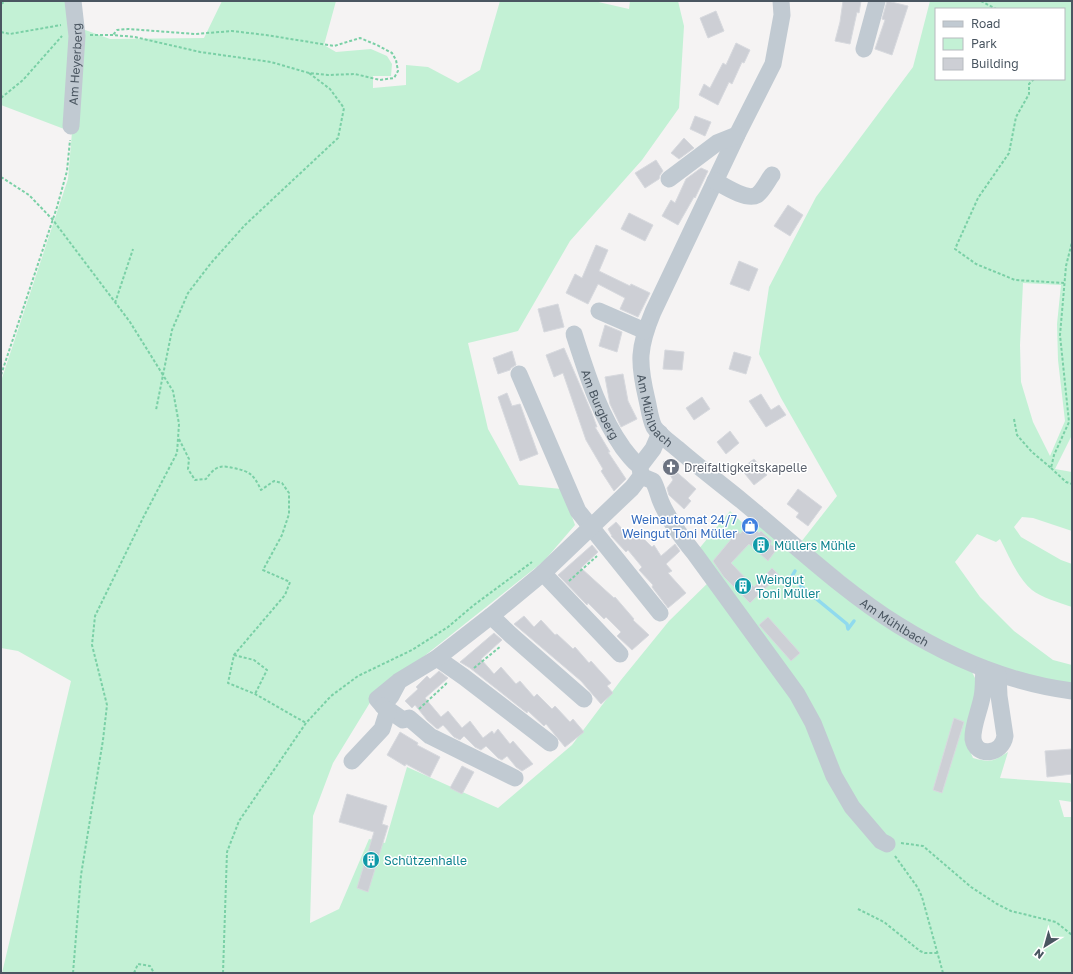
<svg xmlns="http://www.w3.org/2000/svg" width="1073" height="974" viewBox="0 0 1073 974" font-family="'Golos Text',sans-serif">
<style>
.green{fill:#c3f1d5;fill-rule:evenodd}
.lines{fill:none;stroke-linecap:round;stroke-linejoin:round}
.stream{stroke:#90daee;stroke-width:3.5}
.building{fill:#cdcfd5;stroke:#d7d9de}
.path{stroke:#7ad0a6;stroke-width:2;stroke-dasharray:3 2;stroke-linecap:butt}
.minor{stroke:#c1cad2;stroke-width:17}
.labels{text-anchor:middle;dominant-baseline:central;stroke-width:3;stroke-linejoin:round;paint-order:stroke}
.street-label{font-size:12px;fill:#4a5661;stroke:#fff}
.worship-label{font-size:12px;fill:#5b616d;stroke:#fff;text-anchor:start}
.shop-label{font-size:12px;fill:#366cbe;stroke:#fff;text-anchor:end}
.culture-label{font-size:12px;fill:#0d838f;stroke:#fff;text-anchor:start}
</style>
<rect width="100%" height="100%" fill="#f5f3f3"/>
<!-- green -->
<path class="green" d="M1,1H74L77,27L110,39L204,38L222,1H336L324,45L336,52L371,49L387,56L392,64L391,76H373V88L406,85V65L428,67L458,83L480,70L500,1H594L629,9L630,1H678L684,26L679,108L642,160L570,241L518,331L468,343L488,429L519,485L562,489L575,525L544,561L374,696L333,763L313,816L310,923L339,909L369,839L385,843L407,767L498,808L572,745L621,680L669,621L715,576L698,550L730,511L749,529L760,524L972,672L977,682L970,751L973,758C991,763 994,761 1008,752L1000,778L1070,783L1072,785V802L1059,800L1064,817H1072V973H2L71,681L18,651L1,648V381L68,179L72,132L1,105Z
M930,1H1072V435L1055,469L1072,472V531L1033,518L1022,517L1014,527L1021,537L1061,560L1072,564V607C1061,603 1040,597 1032,590C1017,577 1009,556 1000,539L996,542L977,534L955,562L980,597L1014,631L1053,660L1072,665V687L991,666L958,652L885,609L801,542L837,496L781,398L759,354L769,287L816,197L913,67ZM936,9H1064V79H936ZM1023,283L1061,285L1057,324L1058,360L1065,421L1050,456L1033,422L1021,382L1020,345Z"/>
<g class="lines">
<!-- stream -->
<path class="stream" d="M795,571L791,578L847,624L848,629L854,621"/>
</g>
<!-- building -->
<path class="building" d="M843,1H861L859,13L857,12L850,44L835,41L840,22Z
M887,1L908,6L892,55L875,49L885,20L882,19Z
M716,11L724,31L708,38L700,18Z
M736,43L750,50L744,63L742,62L732,84L729,82L718,105L699,95L704,84L710,88L723,63L726,65Z
M695,116L711,122L705,136L690,129Z
M684,138L694,148L679,159L671,153Z
M656,160L663,171L660,175L659,179L645,188L635,173Z
M701,168L708,171L695,198L694,197L678,225L662,216L671,200L675,203L686,179Z
M788,205L803,215L790,236L774,226Z
M629,213L653,225L645,241L621,229Z
M596,245L608,250L599,271L630,286L631,284L650,293L638,317L620,309L625,298L598,284L588,304L566,293L575,274L582,278Z
M739,261L758,269L749,291L730,284Z
M558,304L564,327L544,332L538,309Z
M605,325L622,332L617,352L599,346Z
M564,348L591,411L597,427H595L610,452H608L626,479L614,491L601,471L603,469L586,440L563,373L554,377L546,355Z
M665,350L684,352L682,370L663,369Z
M512,351L516,365L511,368L510,370L498,374L493,358Z
M734,352L751,357L746,374L729,369Z
M623,374L628,401L637,419L621,427L610,404L605,377Z
M507,393L512,406L520,404L538,454L520,461L498,397Z
M761,394L771,410L779,405L786,415L766,427L749,401Z
M702,397L710,409L694,420L686,408Z
M730,431L739,443L726,454L717,442Z
M754,459L767,475L754,485L741,469Z
M664,461L696,489L688,498L691,501L684,509L669,495L667,488L673,480L663,462Z
M798,489L822,507L808,526L796,517L799,513L787,504Z
M616,522L631,539L638,533L652,547L654,545L661,556L675,544L680,551L666,564L672,571L668,573L686,593L668,608L652,587L653,585L639,570L642,567L628,550L626,552L611,536H612L608,529Z
M749,524L759,533L761,531L772,541L770,544L774,547L773,548L776,550L768,561L749,544L731,563L754,587L772,568L779,575L750,603L724,577L713,561L738,531L740,534Z
M592,545L598,552L581,568L614,598L615,597L634,619L633,620L649,635L632,650L617,636L621,632L606,617L604,619L588,603L587,605L558,575Z
M524,616L534,627L541,620L555,635L557,634L573,649L575,647L589,663L591,661L611,683L607,686L613,693L601,704L581,681L514,624Z
M768,617L800,653L791,661L759,625Z
M494,633L502,640L481,659L494,674L501,667L516,684L520,681L534,697L537,694L552,709L555,706L570,722L573,719L584,732L565,747L546,724L544,726L528,711L527,713L470,668L460,662Z
M439,671L448,678L425,698L441,717L448,711L462,728L470,721L483,738L492,731L494,734L498,729L510,744L513,741L533,764L522,771L516,767L507,756L502,760L498,758L486,746L481,750L475,747L464,736L460,740L454,737L443,725L438,729L436,728L427,720L415,705L412,708L405,701L418,689L416,687L427,676L430,679Z
M954,718L964,722L942,793L933,790Z
M400,732L418,743L417,745L440,757L430,777L406,764L405,766L387,755Z
M1072,749V774L1047,777L1045,751Z
M462,766L474,772L462,794L450,788Z
M347,794L387,806L382,824L388,826L368,892L357,888L374,832L339,822Z"/>
<g class="lines">
<!-- path -->
<path class="path" d="M981,1L996,9
M1,4L6,1
M1,32L10,34L61,25
M90,35H113L135,37L200,52L271,62L309,73L328,75L355,74L380,80L394,78L398,71L396,60L392,53L377,45L360,38L334,46L266,35L232,31L195,34L128,29L117,30L113,35
M1034,79L1029,84V94L1016,117L1009,153L978,198L955,249L976,264L1015,280L1064,283
M1,98L23,80L62,36
M1,177L29,195L53,220L130,322L163,375L156,410
M115,303L133,249
M1,375L57,207L67,171L70,140
M1014,419L1017,435L1032,452L1051,468L1054,455L1069,422L1060,335L1066,266L1072,242
M179,439L189,459L188,469L195,480L206,479C209,475 214,468 220,467C224,466 229,467 233,468C250,471 254,475 261,490L274,481L282,483L289,493V514L282,535L263,570L290,582L285,595L234,655L228,683L255,694L306,723
M1051,468L1066,482L1072,484
M569,581L597,556
M234,655L254,660L267,670L255,694
M474,668L501,646
M419,709L448,682
M901,843L923,846L971,887L997,904L1011,911L1056,922L1072,935
M895,856L918,888L922,897L943,973
M858,909L884,922L920,951L925,953H938
M73,973L81,875L103,740L107,705L92,645L95,616L144,516L177,453L179,424L173,391L163,375L172,330L188,293L211,263L245,225L338,138L344,108L330,89L309,73
M134,973L138,964L150,966L154,973
M223,973L227,852L239,821L306,723L331,696L358,676L412,650L448,627L474,605L532,562"/>
<!-- minor -->
<g class="minor">
<path id="s1" d="M781,1L782,15L773,64L737,135L653,312C638,348 638,362 647,400C649,408 650,419 654,427C660,436 671,443 679,450C700,468 721,484 742,501C793,543 842,590 898,625C951,658 1010,683 1072,691"/>
<path d="M864,49L877,1"/>
<path id="s2" d="M71,126L77,36L73,1"/>
<path d="M669,179L717,143L737,135"/>
<path d="M715,181C724,186 747,201 757,195C763,191 768,180 772,175"/>
<path d="M599,311L645,331"/>
<path id="s3" d="M574,334C587,374 599,414 623,448C628,454 633,462 640,466"/>
<path d="M519,374L578,511L660,613"/>
<path d="M641,476L653,481C657,488 658,495 661,502C669,521 682,538 695,554L797,694L813,723L834,776L852,807L881,841L887,844"/>
<path d="M543,573L620,654"/>
<path d="M491,616L512,636L584,699"/>
<path d="M437,658L464,677L550,743"/>
<path d="M984,669C983,678 984,688 982,697C980,709 972,727 973,739C976,758 1002,755 1005,736L999,696L998,674"/>
<path d="M399,681L391,696L383,706L377,699L399,681L437,658L491,616L543,573L632,488L641,476L640,466L653,449L660,433"/>
<path d="M383,706L403,720L409,718L430,736L515,778"/>
<path d="M352,761L382,729L388,710"/>
</g>
</g>
<!-- icons -->
<defs>
<g id="church-disc" transform="scale(0.9)"><circle r="9.5" fill="#6b7280" stroke="#fff"/><path d="M-1.2-6h2.4v3.5h3.3v2.4h-3.3V6h-2.4V-.1h-3.3v-2.4h3.3Z" fill="#fff"/></g>
<g id="shop-disc" transform="scale(0.9)"><circle r="9.5" fill="#3f7fe0" stroke="#fff"/><path d="M-5-2.5h2.3a2.7 3.5 0 0 1 5.4 0H5L5.5 6h-11ZM-1.5-2.5h3a1.5 2.3 0 0 0-3 0Z" fill="#fff"/></g>
<g id="building-disc" transform="scale(0.9)"><circle r="9.5" fill="#0f9aa8" stroke="#fff"/><path d="M-4-6H4V6H1V3H-1V6H-4ZM-2.5-4.3h1.7v1.8h-1.7ZM.8-4.3h1.7v1.8H.8ZM-2.5-1h1.7V.8h-1.7ZM.8-1h1.7V.8H.8Z" fill="#fff"/></g>
</defs>
<g fill-rule="evenodd">
<use href="#church-disc" x="671" y="467"/>
<use href="#shop-disc" x="750" y="526"/>
<use href="#building-disc" x="761" y="545"/>
<use href="#building-disc" x="743" y="586"/>
<use href="#building-disc" x="371" y="860"/>
</g>
<g class="labels">
<!-- street labels -->
<g class="street-label">
<text stroke="none"><textPath href="#s2" startOffset="62">Am Heyerberg</textPath></text>
<text stroke="none"><textPath href="#s3" startOffset="75">Am Burgberg</textPath></text>
<text stroke="none"><textPath href="#s1" startOffset="443">Am Mühlbach</textPath></text>
<text stroke="none"><textPath href="#s1" startOffset="768">Am Mühlbach</textPath></text>
</g>
<!-- worship labels -->
<g class="worship-label">
<text x="684" y="467">Dreifaltigkeitskapelle</text>
</g>
<!-- shop labels -->
<g class="shop-label">
<text x="737" y="519">Weinautomat 24/7<tspan x="737" dy="14">Weingut Toni Müller</tspan></text>
</g>
<!-- culture labels -->
<g class="culture-label">
<text x="774" y="545">Müllers Mühle</text>
<text x="756" y="579">Weingut<tspan x="756" dy="14">Toni Müller</tspan></text>
<text x="384" y="860">Schützenhalle</text>
</g>
</g>
<!-- border -->
<rect width="1073" height="974" fill="none" stroke="#4a5661" stroke-width="4"/>
<!-- legend -->
<rect x="935" y="8" width="130" height="72" fill="#ffffff" stroke="#b7bbc0"/>
<rect x="943" y="21" width="20" height="6" fill="#c1cad2" stroke="#b7bbc0"/>
<text x="971" y="28" font-size="12" fill="#4a5661">Road</text>
<rect x="943" y="38" width="20" height="12" fill="#c3f1d5" stroke="#b7bbc0"/>
<text x="971" y="48" font-size="12" fill="#4a5661">Park</text>
<rect x="943" y="58" width="20" height="12" fill="#cdcfd5" stroke="#b7bbc0"/>
<text x="971" y="68" font-size="12" fill="#4a5661">Building</text>
<!-- north arrow -->
<g transform="translate(1045 946) rotate(217)" stroke="#ffffff" stroke-width="3" paint-order="stroke">
<path d="M0-3L7 15L0 10L-7 15Z" fill="#4a5661"/>
<text y="-6" font-size="11" font-weight="bold" text-anchor="middle" fill="#4a5661">N</text>
</g>
</svg>
